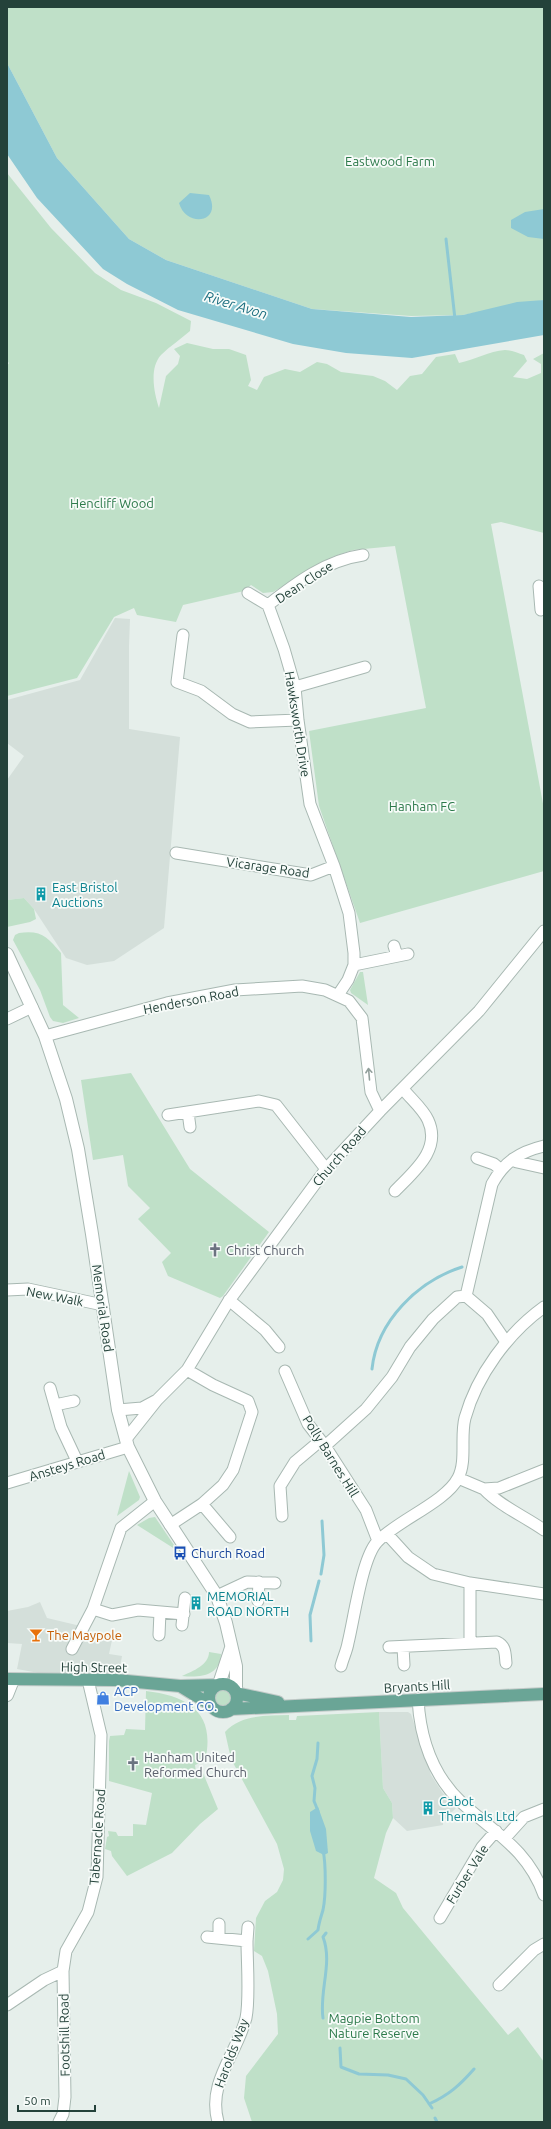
<svg xmlns="http://www.w3.org/2000/svg" width="551" height="2129" viewBox="0 0 551 2129" font-family="Ubuntu,sans-serif">
<style>
.built{fill:#d4dfda}
.green{fill:#bfe0c8}
.water{fill:#8ec9d4}
.lines{fill:none;stroke-linecap:round;stroke-linejoin:round}
.stream{stroke:#8ec9d4;stroke-width:3}
.minor-casing{stroke:#a8b8b2;stroke-width:13}
.tertiary-casing{stroke:#a8b8b2;stroke-width:14}
.primary-casing{stroke:#c2cac8;stroke-width:14}
.minor{stroke:#fff;stroke-width:11}
.tertiary{stroke:#fff;stroke-width:12}
.primary{stroke:#6aa596;stroke-width:12}
.oneway{stroke:#92a09c}
.labels{text-anchor:middle;dominant-baseline:central;stroke-width:3.5;stroke-linejoin:round;paint-order:stroke}
.park-label{font-size:13px;fill:#2d7a4b;stroke:#f7fbf9}
.street-label{font-size:13px;fill:#24423a;stroke:#f7fbf9}
.culture-label{font-size:13px;fill:#0d838f;stroke:#f7fbf9;text-anchor:start}
.worship-label{font-size:13px;fill:#5b616d;stroke:#f7fbf9;text-anchor:start}
.transit-label{font-size:13px;fill:#164399;stroke:#f7fbf9;text-anchor:start}
.food-label{font-size:13px;fill:#c56008;stroke:#f7fbf9;text-anchor:start}
.shop-label{font-size:13px;fill:#366cbe;stroke:#f7fbf9;text-anchor:start}
.water-label{font-size:14px;font-style:italic;fill:#1c6f80;stroke:#f7fbf9}
</style>
<rect width="100%" height="100%" fill="#e6efeb"/>
<!-- built -->
<path class="built" d="M115,618L130,619L129,646V729L180,737L164,928L114,961L87,965L66,958L34,909L24,898L7,900V780L24,756L7,743V700L80,680Z
M40,1602L47,1618L89,1628L87,1642L112,1640L109,1654L122,1656L119,1673L50,1675L17,1669L22,1644L7,1643V1611L28,1607Z
M379,1712H408L411,1714L431,1775L442,1792L456,1808L443,1821V1825L407,1831L393,1818L392,1803L383,1788Z"/>
<!-- green -->
<path class="green" d="M7,7H544V300L463,315L411,316L312,309L166,260L129,239L57,158L7,63Z
M7,173L51,228L95,273L121,290L156,303L191,321L190,331C181,339 170,346 161,355C149,368 154,393 159,408L166,376L178,364L180,356L174,349L187,343L213,349H229L246,355L251,380L248,386L257,390L264,377L285,369L300,372L317,362L327,364L341,372L373,376L385,381L397,390L410,376L422,374L436,357L455,354L459,363C475,360 489,351 505,350C511,350 518,353 524,355L527,361L513,377L527,379L541,373V364L533,359L544,353V533L501,522L491,524L544,809V871L360,923L319,806L309,731L426,708L395,546L353,550L332,557L273,592L263,593L251,585L244,591L183,605L176,622L137,615L134,608L114,617L77,678L7,696V366L9,363L7,361Z
M24,898L34,909L36,919L30,922L7,927V900Z
M19,933C42,930 47,937 61,953L63,1005L79,1018L63,1023L53,1021L50,1017L40,990L13,940L15,935Z
M360,972H363L368,1005L351,993L350,990Z
M131,1073L190,1169L269,1232L223,1296L220,1298L168,1276L162,1262L171,1253L138,1219L150,1208L128,1186L123,1155L93,1160L81,1080Z
M129,1471L140,1497L139,1500L117,1516Z
M155,1517L178,1551L137,1525L149,1518Z
M209,1652L221,1654C220,1676 200,1678 182,1676C193,1671 209,1665 209,1652Z
M214 1698a9 9 0 1 1 18 0a9 9 0 1 1-18 0Z
M146,1691C190,1696 216,1714 205,1761L195,1765L196,1773H203L218,1809L200,1824L172,1853L127,1876L112,1856L111,1851L105,1849L107,1837L109,1836L108,1831L116,1832L118,1836H133V1824L146,1825L152,1793L109,1781V1741L110,1736L124,1735L126,1729L145,1730Z
M379,1712L383,1788L392,1803L393,1818L386,1833L374,1878L396,1893L403,1908L508,2035L518,2027L544,2062V2122H252L244,2098L246,2076L278,2034L277,2014L268,1971L262,1956L254,1951L256,1918L265,1901L277,1892L283,1880L284,1869L277,1844L231,1759L225,1732C241,1714 267,1716 289,1715V1720H296L297,1716Z"/>
<!-- water -->
<path class="water" d="M7,63L57,158L129,239L166,260L312,309L411,317L463,315L517,302L544,300V335L412,358L346,353L293,344L178,310L127,284L103,269L37,198L7,154Z
M190,193L209,195C223,223 186,228 179,203Z
M544,209V239L528,237L511,228V220L525,212Z
M318,1807L326,1829L328,1853L324,1855L316,1851L310,1831V1812Z"/>
<g class="lines">
<!-- stream -->
<path class="stream" d="M446,239L455,319
M372,1369C377,1321 418,1281 462,1267
M321,1574L324,1555L322,1521
M311,1641L310,1615L319,1581
M318,1811L314,1801L315,1788L312,1776L317,1759L318,1743
M308,1939L318,1930C319,1922 321,1917 323,1910C326,1896 326,1864 323,1850
M323,2018C319,1991 333,1963 323,1937L326,1933
M340,2048L341,2067L359,2074L388,2075L406,2079L423,2095L432,2108
M429,2104C449,2095 460,2085 474,2069
M435,2118L437,2122"/>
<!-- minor casing -->
<g class="minor-casing">
<path id="minor" d="M539,586L541,610
M248,593L268,605L284,649L295,687L298,720L310,804L334,866L349,913L354,953V965L348,980L338,995
M268,605C296,583 327,560 363,555
M183,635L177,682L201,691L232,714L250,722L298,720
M295,687L365,667
M176,853L311,875L334,866
M394,946L397,956
M354,965L408,954
M7,1019L32,1007
M45,1036L167,1003L235,990L302,986L325,990L349,1001L362,1018L371,1092L380,1111
M188,1112L190,1127
M168,1115L259,1101L276,1105L326,1169
M477,1158L494,1164L500,1169
M513,1159L517,1162L544,1168
M395,1191C413,1172 442,1150 428,1120C423,1109 411,1099 403,1089
M7,1290L28,1289L103,1305
M466,1296L492,1184C504,1162 519,1152 544,1146
M466,1296L487,1314L506,1342
M229,1300L265,1330L279,1347
M285,1371L308,1424L325,1446L366,1510L378,1541
M50,1388L61,1427L77,1461
M55,1405L74,1401
M118,1410L142,1408L155,1401
M126,1439L157,1400L187,1370L228,1302L326,1169L380,1111L479,1011L544,931
M325,1446L366,1409L392,1377L410,1347L433,1319L457,1297L466,1296
M458,1478L484,1489L499,1488L544,1470
M7,1483L128,1447
M484,1489C500,1506 524,1516 544,1530
M202,1504L230,1537
M282,1516L280,1486L295,1462L320,1441
M170,1525L202,1504L223,1485L233,1470L252,1412L248,1401L213,1385L187,1370
M387,1534L408,1557L433,1574L470,1583L544,1594
M470,1583V1643
M217,1596L247,1582L275,1583
M258,1601L259,1582
M93,1609L112,1615L138,1610L184,1614
M182,1625L185,1598
M159,1635L160,1612
M389,1647L497,1642C506,1646 505,1654 506,1663
M403,1647L404,1665
M72,1649L93,1609L121,1528L155,1501
M341,1666C343,1658 347,1650 348,1643C354,1619 362,1558 377,1542C396,1521 446,1502 458,1478C467,1461 460,1437 465,1418C477,1375 508,1333 544,1307
M418,1699C420,1738 433,1776 462,1803C495,1833 528,1850 544,1895
M505,1838L524,1817L544,1809
M440,1918L482,1847L496,1831
M207,1937L247,1941C247,1963 250,1998 246,2018C237,2054 207,2082 218,2122
M219,1937V1924
M247,1941L248,1927
M499,1985L534,1950L544,1944
M7,2005L44,1980L63,1971L66,1951L88,1912L97,1877L101,1735L88,1680
M59,2122L63,2114L65,2097L63,1971"/>
</g>
<!-- tertiary casing -->
<g class="tertiary-casing">
<path id="tertiary" d="M7,954L45,1036L66,1099L78,1149L92,1234L118,1410L128,1447L155,1501L217,1596L226,1623L236,1666V1691
M219,1684L231,1648
M7,1695L13,1680"/>
</g>
<!-- primary casing -->
<g class="primary-casing">
<path id="primary" d="M7,1679L116,1680L180,1686L217,1685
M209 1698a14 14 0 1 1 28 0a14 14 0 1 1-28 0Z
M180,1686L211,1705
M236,1693L278,1702
M231,1709L544,1694"/>
</g>
<!-- minor -->
<use href="#minor" class="minor"/>
<!-- tertiary -->
<use href="#tertiary" class="tertiary"/>
<!-- primary -->
<use href="#primary" class="primary"/>
</g>
<!-- one-way arrows -->
<defs><path id="oneway-shaft" d="M-6 0H5M1.5-3L5.5 0L1.5 3" fill="none" stroke-width="1.6" stroke-linecap="round" stroke-linejoin="round"/></defs>
<use class="oneway" href="#oneway-shaft" transform="translate(369 1074) rotate(-95)"/>
<!-- icons -->
<defs>
<g id="building-bare" transform="scale(1.08)"><path d="M-4-6H4V6H1V3H-1V6H-4ZM-2.5-4.3h1.7v1.8h-1.7ZM.8-4.3h1.7v1.8H.8ZM-2.5-1h1.7V.8h-1.7ZM.8-1h1.7V.8H.8Z" fill="#0f9aa8" stroke="#f7fbf9" stroke-width="2.5" paint-order="stroke"/></g>
<g id="church-bare" transform="scale(1.08)"><path d="M-1.2-6h2.4v3.5h3.3v2.4h-3.3V6h-2.4V-.1h-3.3v-2.4h3.3Z" fill="#6b7280" stroke="#f7fbf9" stroke-width="2.5" paint-order="stroke"/></g>
<g id="bus-bare" transform="scale(1.08)"><path d="M-5-6H5V4H4V6H2V4H-2V6H-4V4H-5ZM-3.5-4V0h7V-4ZM-3.5 1.2v1.5H-2V1.2ZM2 1.2v1.5H3.5V1.2Z" fill="#1a4fb4" stroke="#f7fbf9" stroke-width="2.5" paint-order="stroke"/></g>
<g id="bar-bare" transform="scale(1.08)"><path d="M-6-5H6L.8 .8V4.5H3.5V6h-7V4.5H-.8V.8Z" fill="#e8710a" stroke="#f7fbf9" stroke-width="2.5" paint-order="stroke"/></g>
<g id="shop-bare" transform="scale(1.08)"><path d="M-5-2.5h2.3a2.7 3.5 0 0 1 5.4 0H5L5.5 6h-11ZM-1.5-2.5h3a1.5 2.3 0 0 0-3 0Z" fill="#3f7fe0" stroke="#f7fbf9" stroke-width="2.5" paint-order="stroke"/></g>
</defs>
<g fill-rule="evenodd">
<use href="#building-bare" x="41" y="894"/>
<use href="#church-bare" x="215" y="1250"/>
<use href="#bus-bare" x="180" y="1553"/>
<use href="#building-bare" x="196" y="1603"/>
<use href="#bar-bare" x="36" y="1635"/>
<use href="#shop-bare" x="103" y="1698"/>
<use href="#church-bare" x="133" y="1764"/>
<use href="#building-bare" x="428" y="1808"/>
</g>
<g class="labels">
<!-- park labels -->
<g class="park-label">
<text x="390" y="161">Eastwood Farm</text>
<text x="112" y="503">Hencliff Wood</text>
<text x="422" y="806">Hanham FC</text>
<text x="374" y="2018">Magpie Bottom<tspan x="374" dy="15">Nature Reserve</tspan></text>
</g>
<!-- street labels -->
<g class="street-label">
<text transform="translate(304 582) rotate(-33)">Dean Close</text>
<text transform="translate(298 724) rotate(81)">Hawksworth Drive</text>
<text transform="translate(268 867) rotate(8)">Vicarage Road</text>
<text transform="translate(191 1000) rotate(-11)">Henderson Road</text>
<text transform="translate(339 1156) rotate(-49)">Church Road</text>
<text transform="translate(55 1296) rotate(11)">New Walk</text>
<text transform="translate(103 1308) rotate(82)">Memorial Road</text>
<text transform="translate(331 1456) rotate(58)">Polly Barnes Hill</text>
<text transform="translate(67 1465) rotate(-17)">Ansteys Road</text>
<text transform="translate(94 1667) rotate(1)">High Street</text>
<text transform="translate(417 1686) rotate(-3)">Bryants Hill</text>
<text transform="translate(97 1837) rotate(-86)">Tabernacle Road</text>
<text transform="translate(467 1874) rotate(-58)">Furber Vale</text>
<text transform="translate(64 2035) rotate(-91)">Footshill Road</text>
<text transform="translate(231 2053) rotate(-69)">Harolds Way</text>
</g>
<!-- culture labels -->
<g class="culture-label">
<text x="52" y="887">East Bristol<tspan x="52" dy="15">Auctions</tspan></text>
<text x="207" y="1596">MEMORIAL<tspan x="207" dy="15">ROAD NORTH</tspan></text>
<text x="439" y="1801">Cabot<tspan x="439" dy="15">Thermals Ltd.</tspan></text>
</g>
<!-- worship labels -->
<g class="worship-label">
<text x="226" y="1250">Christ Church</text>
<text x="144" y="1757">Hanham United<tspan x="144" dy="15">Reformed Church</tspan></text>
</g>
<!-- transit labels -->
<g class="transit-label">
<text x="191" y="1553">Church Road</text>
</g>
<!-- food labels -->
<g class="food-label">
<text x="47" y="1635">The Maypole</text>
</g>
<!-- shop labels -->
<g class="shop-label">
<text x="114" y="1691">ACP<tspan x="114" dy="15">Development CO.</tspan></text>
</g>
<!-- water labels -->
<g class="water-label">
<text transform="translate(236 305) rotate(17)">River Avon</text>
</g>
</g>
<!-- border -->
<rect width="551" height="2129" fill="none" stroke="#24423a" stroke-width="16"/>
<!-- scale -->
<path d="M18 2105v6h77v-6" fill="none" stroke="#24423a" stroke-width="2"/>
<text x="24" y="2105" font-size="12" fill="#24423a" stroke="#f7fbf9" stroke-width="3" paint-order="stroke">50 m</text>
</svg>
